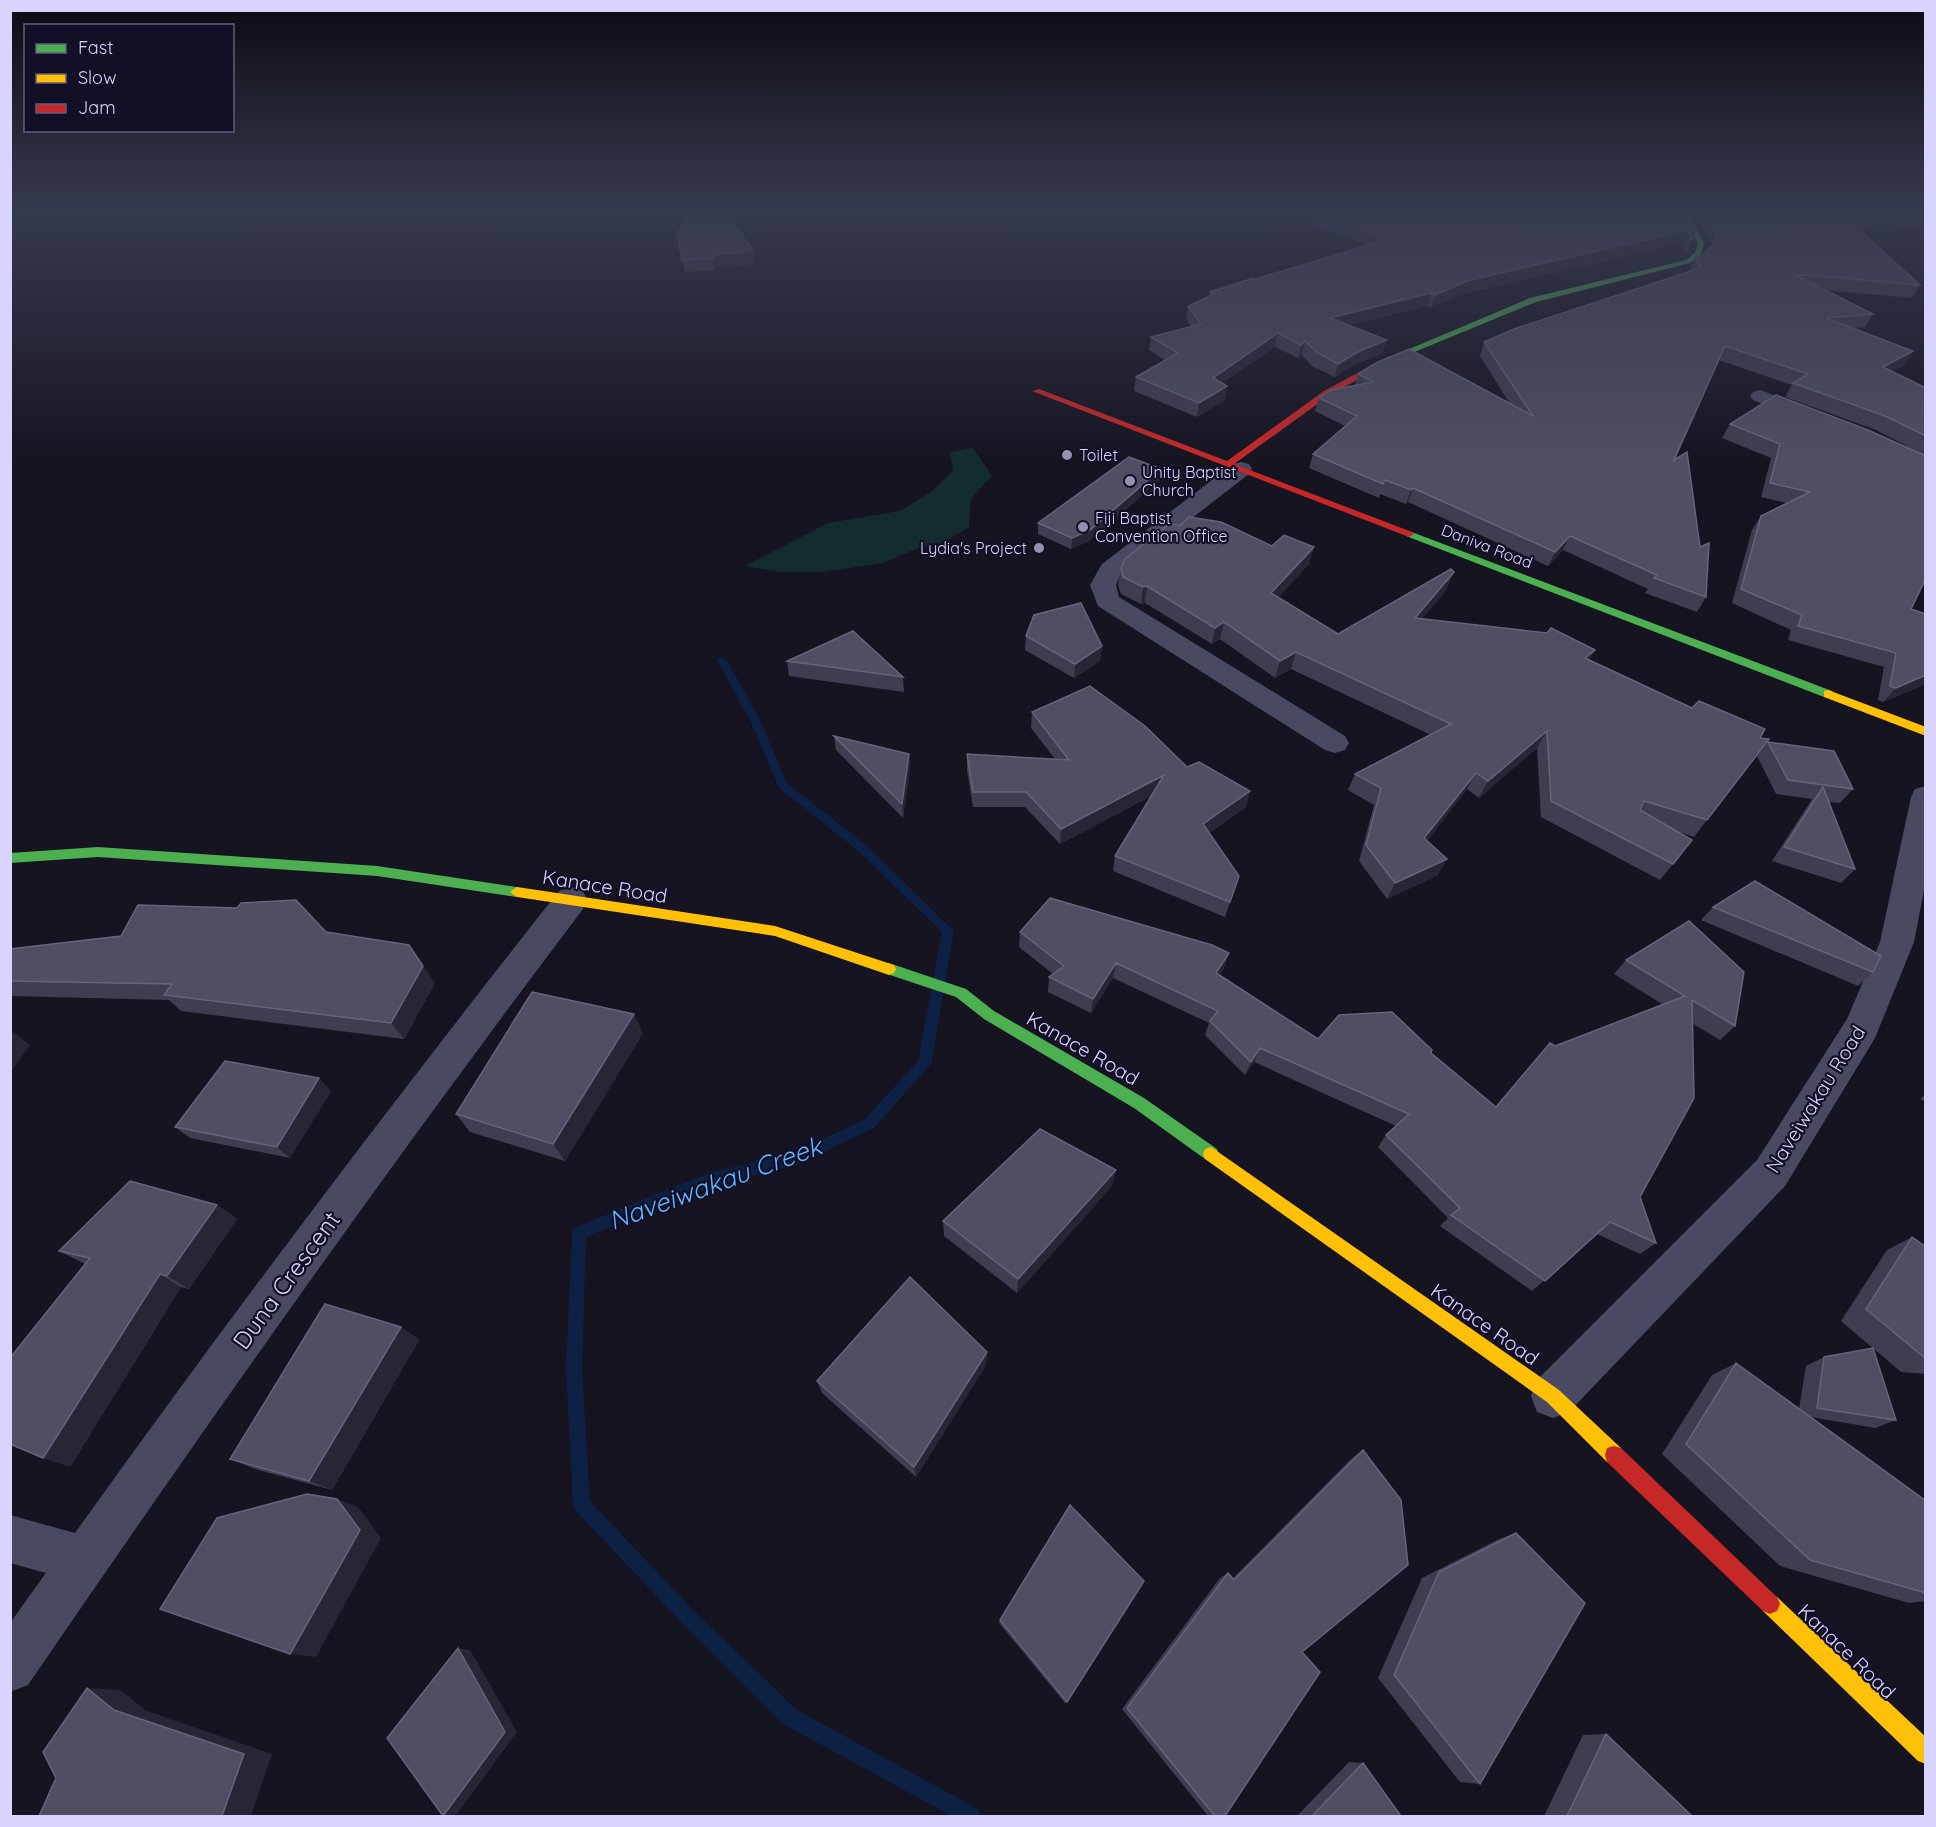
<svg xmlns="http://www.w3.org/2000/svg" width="1936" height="1827" viewBox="0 0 1936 1827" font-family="Quicksand,sans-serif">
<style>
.green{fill:#132c2d}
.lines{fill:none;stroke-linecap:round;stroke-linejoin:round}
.stream{fill:#0d2144;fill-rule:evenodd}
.street{fill:#4a4962;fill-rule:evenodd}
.fast{fill:#4caf50;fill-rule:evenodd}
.slow{fill:#ffc107;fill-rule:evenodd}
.jam{fill:#c62828;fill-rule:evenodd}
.wall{fill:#403d50}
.shaded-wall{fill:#282635}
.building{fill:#504e63;stroke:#66637b;stroke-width:1.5}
.poi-dot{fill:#9591b1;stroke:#130f26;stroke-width:2}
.labels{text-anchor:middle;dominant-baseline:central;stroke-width:4.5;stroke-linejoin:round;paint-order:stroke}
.far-poi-label{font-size:16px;fill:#d9d4ff;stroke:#130f26;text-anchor:start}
.far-street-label{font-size:16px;fill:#d9d4ff;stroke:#130f26}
.street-label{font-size:20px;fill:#d9d4ff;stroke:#130f26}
.near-street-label{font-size:24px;fill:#d9d4ff;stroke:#130f26}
.near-water-label{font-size:26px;font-style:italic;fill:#62b6ff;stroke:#130f26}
</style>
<rect width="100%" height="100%" fill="#161421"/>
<!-- green -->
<path class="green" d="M973,448L992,476L971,498L969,527L944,542L913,550L883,563L822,572H779L745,566L828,523L900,511L931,492L953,471L950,452Z"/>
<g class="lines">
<!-- stream -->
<path class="stream" d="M722,657L727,660L759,718L787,783L865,844L954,931L931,1064L874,1128L797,1165L710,1187L586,1237L582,1368L590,1501L694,1611L797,1710L978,1809L981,1816H952L783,1724L682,1623L576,1511L573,1505L566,1368L572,1233L574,1228L709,1173L795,1152L864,1120L918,1061L942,932L857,850L779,788L749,718L717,660Z"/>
<!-- street -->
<path class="street" d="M1760,390L1818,412L1821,416L1818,420L1811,422L1753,400L1750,396L1753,392Z
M1241,462L1249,464L1252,469L1249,474L1121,573L1116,585L1119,597L1345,736L1349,743L1345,750L1335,753L1325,750L1098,606L1090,585L1102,564L1233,464Z
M1926,786V880L1914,942L1875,1038L1785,1186L1569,1412L1553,1418L1537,1412L1531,1396L1537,1380L1757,1160L1847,1019L1880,942L1911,797L1915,789Z
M571,887L583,891L587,900L583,909C391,1163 207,1423 28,1685L10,1692V1623L46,1573L10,1563V1515L75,1533C231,1315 393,1101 559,891Z"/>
<!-- fast -->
<path class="fast" d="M1678,208H1684L1704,243L1701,254L1690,263L1536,302L1395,360L1388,358L1530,298L1686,260L1695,253L1698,243Z
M1409,531L1832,691L1834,694L1832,697H1824L1406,536L1404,534Z
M98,847L377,866L517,887L524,892L517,897L377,876L98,857L10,863V853Z
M889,963L966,989L994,1011L1144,1098L1217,1149L1219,1154L1217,1159L1211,1161L1205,1159L1134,1108L984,1019L956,997L884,973L882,969L884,965Z"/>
<!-- slow -->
<path class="slow" d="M1828,690L1926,727V736L1824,697V691Z
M517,887L775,926L894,965L896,969L894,973L889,975L775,936L517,897L510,892Z
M1211,1147L1559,1390L1621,1448L1623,1455L1621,1462L1614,1464L1607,1462L1547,1402L1205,1159L1203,1154L1205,1149Z
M1770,1594L1777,1597L1926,1737V1764L1918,1761L1763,1611L1760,1604L1763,1597Z"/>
<!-- jam -->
<path class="jam" d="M1389,356L1396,358L1330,395L1234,464L1412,532L1414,534L1409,537L1032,391L1039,389L1227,461L1324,391Z
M1614,1446L1621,1448L1777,1597L1780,1604L1777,1611L1770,1614L1763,1611L1607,1462L1605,1455L1607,1448Z"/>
</g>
<!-- wall -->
<path class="wall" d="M1690,208H1926V226L1867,224H1868L1863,233L1920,285L1912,298L1825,290L1873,314L1865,327L1853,328L1913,351L1904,365L1892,371L1926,388V456L1876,430L1785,397L1792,385L1719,360L1674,460L1706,597L1697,612L1645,593L1648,589L1563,550L1548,566L1408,502L1406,504L1380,494L1379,498L1309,468L1313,454L1345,426L1315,411L1319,398L1355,385L1358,374L1510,404L1480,356L1484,342L1691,271L1690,269L1696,257L1702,255L1710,247L1711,243Z
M1313,212L1696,231L1686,253L1683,243L1466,293L1431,307L1427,306L1349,325L1383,353L1356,364L1335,377L1312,366L1302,355L1298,358L1275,347L1222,383L1227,386L1225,400L1197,417L1134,391L1136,377L1165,360L1149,350L1151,337L1191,327L1186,319L1188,306L1210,296V292L1367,245L1310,224Z
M677,234L753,251L755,264L715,268L716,270L685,272Z
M1730,424L1926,456L1911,609L1926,614V684L1883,702L1878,700L1884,667L1788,640L1791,630L1732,603L1752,530L1761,516L1787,503L1761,497L1771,458L1722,438Z
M1160,480L1089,541L1071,549L1038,534V523Z
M1309,564L1278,597L1338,634L1447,589L1422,619L1595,650L1589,660L1692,708L1760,738L1769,739L1694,837L1676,831L1673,864L1660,880L1541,817L1537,748L1479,798L1467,789L1427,841L1438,875L1387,899L1359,861L1374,805L1348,790L1355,774L1431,735L1291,669L1275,678L1220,639L1212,644L1145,603L1141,604L1121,594L1118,585L1121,568Z
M1026,636L1102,646L1100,661L1074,678L1025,650Z
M787,661L903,677L904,692L789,676Z
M1032,712L1187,767L1246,807L1209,833L1239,876L1225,917L1113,871L1115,856L1151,796L1060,844L1025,807H973L967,770V754L1055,759L1031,728Z
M834,736L910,768L903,818L836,750Z
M1768,742L1853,789L1840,803L1829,802L1855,869L1841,883L1772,861L1812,799L1776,794L1757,756Z
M1713,907L1873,972L1858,986L1701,920Z
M326,932L435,983L404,1039L181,1011L169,1000L10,996V949Z
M1020,932L1229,953L1224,968L1220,975L1318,1039L1431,1053L1496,1107L1555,1046L1662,1004L1614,974L1626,960L1735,1026L1720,1040L1692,1023L1640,1197L1656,1243L1640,1254L1597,1234L1532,1291L1440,1226L1448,1218L1378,1147L1386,1135L1396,1126L1254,1062L1245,1075L1205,1035L1209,1023L1113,978L1091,1013L1048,992L1049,977L1053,974L1019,947Z
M643,1033L565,1161L470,1132L456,1114Z
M331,1091L290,1158L190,1138L175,1127Z
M1926,1094V1102L1920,1099Z
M1116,1170L1112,1186L1017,1293L944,1236L943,1221Z
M217,1205L237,1219L189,1289L181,1287L70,1467L85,1264L59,1251Z
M1912,1237L1926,1247V1374L1901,1372L1841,1321L1887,1250Z
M401,1327L419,1340L332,1490L255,1469L230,1459Z
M987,1352L986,1365L916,1477L822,1393L817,1381Z
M1824,1357L1896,1420L1875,1428L1811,1417L1926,1501V1601L1909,1603L1780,1566L1662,1454L1712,1375L1736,1363L1799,1409L1806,1366Z
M1363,1450L1302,1652L1225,1816H1208L1122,1709L1220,1578L1228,1573L1233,1578L1351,1459Z
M1516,1533L1480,1784L1460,1782L1378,1678L1422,1578L1497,1540Z
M1000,1620L1067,1702L1065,1703L999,1623Z
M1606,1734L1692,1816H1544L1583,1735Z
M1349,1762L1363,1763L1401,1816H1297Z"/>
<!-- shaded-wall -->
<path class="shaded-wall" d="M1689,230L1683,243L1466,293L1431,307L1435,295L1470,280Z
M753,251L755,264L715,268L713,255Z
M1431,293L1427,306L1326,331L1330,318Z
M1278,333L1275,347L1210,391L1213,378Z
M1387,340L1383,353L1356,364L1335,377L1338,364L1360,351Z
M1305,341L1302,355L1298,358L1301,345Z
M1913,351L1904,365L1874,380L1883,367Z
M1227,386L1225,400L1197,417L1199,403Z
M1161,469L1160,480L1089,541L1071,549L1072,538Z
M1413,488L1408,502L1406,504L1411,490Z
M1570,536L1563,550L1548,566L1555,552Z
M1314,547L1309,564L1267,610L1271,593Z
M1454,572L1447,589L1408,635L1415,618Z
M1147,586L1145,603L1141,604L1143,587Z
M1224,622L1220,639L1212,644L1215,628Z
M1102,646L1100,661L1074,678L1075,664Z
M1595,650L1585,667V658Z
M1296,652L1291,669L1275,678L1280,661Z
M1926,675V684L1883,702L1896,688Z
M1547,731L1537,748L1479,798L1488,781Z
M909,754L910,768L903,818L902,804Z
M1476,773L1467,789L1416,855L1424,838Z
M1164,775L1161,791L1060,844L1061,829Z
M1250,791L1246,807L1199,840L1203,824Z
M1447,859L1438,875L1387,899L1395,883Z
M409,945L435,983L404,1039L391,1023Z
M1229,953L1224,968L1212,988L1216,973Z
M1116,963L1113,978L1091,1013L1093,999Z
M634,1014L643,1033L565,1161L553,1144Z
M13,1032L30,1045L10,1073V1035Z
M1260,1048L1254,1062L1245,1075L1251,1062Z
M319,1078L331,1091L290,1158L277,1147Z
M1116,1170L1112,1186L1017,1293L1018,1279Z
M217,1205L237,1219L189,1289L167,1276Z
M160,1274L181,1287L70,1467L43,1458Z
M401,1327L419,1340L332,1490L309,1481Z
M987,1352L986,1365L916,1477L914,1467Z
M337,1499L358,1507L381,1538L316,1657L290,1654Z
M458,1648L470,1650L517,1732L457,1814L443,1816Z
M87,1688L120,1690L147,1711L272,1754L251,1816H222L114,1710Z"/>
<!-- building -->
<path class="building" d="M1319,208H1684L1696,231L1692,240L1689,230L1470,280L1435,295L1431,293L1330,318L1387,340L1360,351L1338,364L1316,352L1305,341L1301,345L1278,333L1213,378L1227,386L1199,403L1136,377L1178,353L1151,337L1201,324L1188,306L1214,294L1210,292L1253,278L1256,279L1388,239L1313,212Z
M1703,208H1926V214L1844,210L1868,224L1854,225L1920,285L1793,274L1873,314L1826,318L1913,351L1883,367L1926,388V436L1885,416L1793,383L1808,374L1725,346L1674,460L1687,452L1700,547L1709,543L1706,597L1654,578L1657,575L1570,536L1555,552L1413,488L1411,490L1385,480L1383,484L1313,454L1357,416L1319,398L1332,390L1373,382L1358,374L1376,363L1409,349L1533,416L1484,342L1514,329L1700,268L1696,257L1702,255L1715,243L1717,231Z
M695,210L726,211L753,251L713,255L714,258L682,260L677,234L689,213H693Z
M1776,395L1868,430L1926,456V578L1911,609L1926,614V675L1896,688L1890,686L1896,653L1798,626L1802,615L1741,589L1761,516L1810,492L1770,483L1780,444L1730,424Z
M1129,457L1161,469L1090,530L1072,538L1038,523Z
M1189,517L1221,522L1272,546L1284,535L1314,547L1271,593L1338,634L1451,569L1454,572L1415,618L1547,633L1551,628L1595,650L1585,658L1692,708L1699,701L1765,729L1760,738L1769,739L1707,820L1644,801L1640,810L1692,840L1673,864L1551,801L1547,731L1488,781L1476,773L1424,838L1447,859L1395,883L1366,845L1381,788L1355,774L1451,724L1296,652L1280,661L1224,622L1215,628L1147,586L1143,587L1123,577L1121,568L1125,559L1170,523L1180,526Z
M1081,603L1102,646L1075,664L1026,636L1034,615Z
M853,631L903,677L787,661Z
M1090,686L1145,726L1187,767L1199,762L1250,791L1203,824L1239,876L1230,902L1115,856L1164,775L1061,829L1026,792H973L967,754L1069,760L1032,712Z
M834,736L909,754L902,804Z
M1768,742L1834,751L1853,789L1788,780Z
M1823,787L1855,869L1784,847Z
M1755,881L1881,956L1873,972L1713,907Z
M1050,898L1212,945L1229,953L1216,973L1318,1039L1339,1015L1392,1012L1432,1050L1431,1053L1496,1107L1550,1043L1555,1046L1685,996L1626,960L1689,921L1744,972L1735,1026L1692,1000L1694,1098L1640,1197L1656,1243L1610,1222L1545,1281L1451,1215L1460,1208L1386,1135L1409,1114L1260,1048L1251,1062L1210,1021L1218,1011L1116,963L1093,999L1049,977L1064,966L1020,932Z
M296,900L326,932L409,945L423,966L391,1023L164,995L172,984L10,981V949L121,936L138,905L237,908L241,903Z
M532,992L634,1014L553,1144L456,1114Z
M225,1061L319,1078L277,1147L175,1127Z
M1040,1129L1116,1170L1018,1279L943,1221Z
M130,1181L217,1205L167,1276L160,1274L43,1458L10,1444V1358L90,1258L59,1251Z
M1912,1237L1926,1247V1359L1866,1309Z
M910,1277L987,1352L914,1467L817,1381Z
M325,1304L401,1327L309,1481L230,1459Z
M1873,1348L1896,1420L1817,1408L1824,1357Z
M1736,1363L1926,1501V1593L1810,1560L1686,1444Z
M1363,1450L1401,1500L1408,1565L1302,1652L1320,1672L1225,1816H1215L1127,1708L1228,1573L1234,1580Z
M307,1494L337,1499L360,1530L290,1654L160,1609L217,1518Z
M1070,1505L1144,1581L1067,1702L1000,1620Z
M1516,1533L1585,1603L1480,1784L1394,1675L1439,1572Z
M458,1648L505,1732L443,1816L387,1738Z
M87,1688L114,1710L244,1754L222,1816H39L56,1778L43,1752Z
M1606,1734L1692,1816H1567Z
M1363,1763L1401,1816H1312Z"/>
<!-- sky -->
<linearGradient id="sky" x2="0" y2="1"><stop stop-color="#0c0b12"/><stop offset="0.45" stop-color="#363a4e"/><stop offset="1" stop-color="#363a4e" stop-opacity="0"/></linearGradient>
<rect width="1936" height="464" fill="url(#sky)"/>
<!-- markers -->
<g class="poi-dot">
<circle cx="1067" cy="455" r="6"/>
<circle cx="1130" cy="481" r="6"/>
<circle cx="1083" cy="527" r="6"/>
<circle cx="1039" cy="548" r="6"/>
</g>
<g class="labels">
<!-- far-poi labels -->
<g class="far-poi-label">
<text x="1079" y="455">Toilet</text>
<text x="1142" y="472">Unity Baptist<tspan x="1142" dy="18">Church</tspan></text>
<text x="1095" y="518">Fiji Baptist<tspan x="1095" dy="18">Convention Office</tspan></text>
<text x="1027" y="548" text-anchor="end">Lydia's Project</text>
</g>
<!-- far-street labels -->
<g class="far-street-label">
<text transform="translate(1487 546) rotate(21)">Daniva Road</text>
</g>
<!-- street labels -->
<g class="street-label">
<text transform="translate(605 886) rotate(9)">Kanace Road</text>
<text transform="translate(1083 1048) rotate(30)">Kanace Road</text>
<text transform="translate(1815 1099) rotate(-58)">Naveiwakau Road</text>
<text transform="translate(1485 1324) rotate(35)">Kanace Road</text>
<text transform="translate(1847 1651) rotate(44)">Kanace Road</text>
</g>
<!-- near-street labels -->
<g class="near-street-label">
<text transform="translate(286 1280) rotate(-54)">Duna Crescent</text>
</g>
<!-- near-water labels -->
<g class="near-water-label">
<text transform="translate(715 1183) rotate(-20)">Naveiwakau Creek</text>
</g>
</g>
<!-- border -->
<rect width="1936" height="1827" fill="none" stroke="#d9d4ff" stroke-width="24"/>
<!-- legend -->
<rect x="24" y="24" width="210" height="108" fill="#130f26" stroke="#625e7d" stroke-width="1.5"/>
<rect x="36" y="44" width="30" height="9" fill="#4caf50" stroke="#625e7d" stroke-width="1.5"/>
<text x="78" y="54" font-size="18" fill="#d9d4ff">Fast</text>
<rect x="36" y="74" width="30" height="9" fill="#ffc107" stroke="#625e7d" stroke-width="1.5"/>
<text x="78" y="84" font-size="18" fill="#d9d4ff">Slow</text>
<rect x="36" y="104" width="30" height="9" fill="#c62828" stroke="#625e7d" stroke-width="1.5"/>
<text x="78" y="114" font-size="18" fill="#d9d4ff">Jam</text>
</svg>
